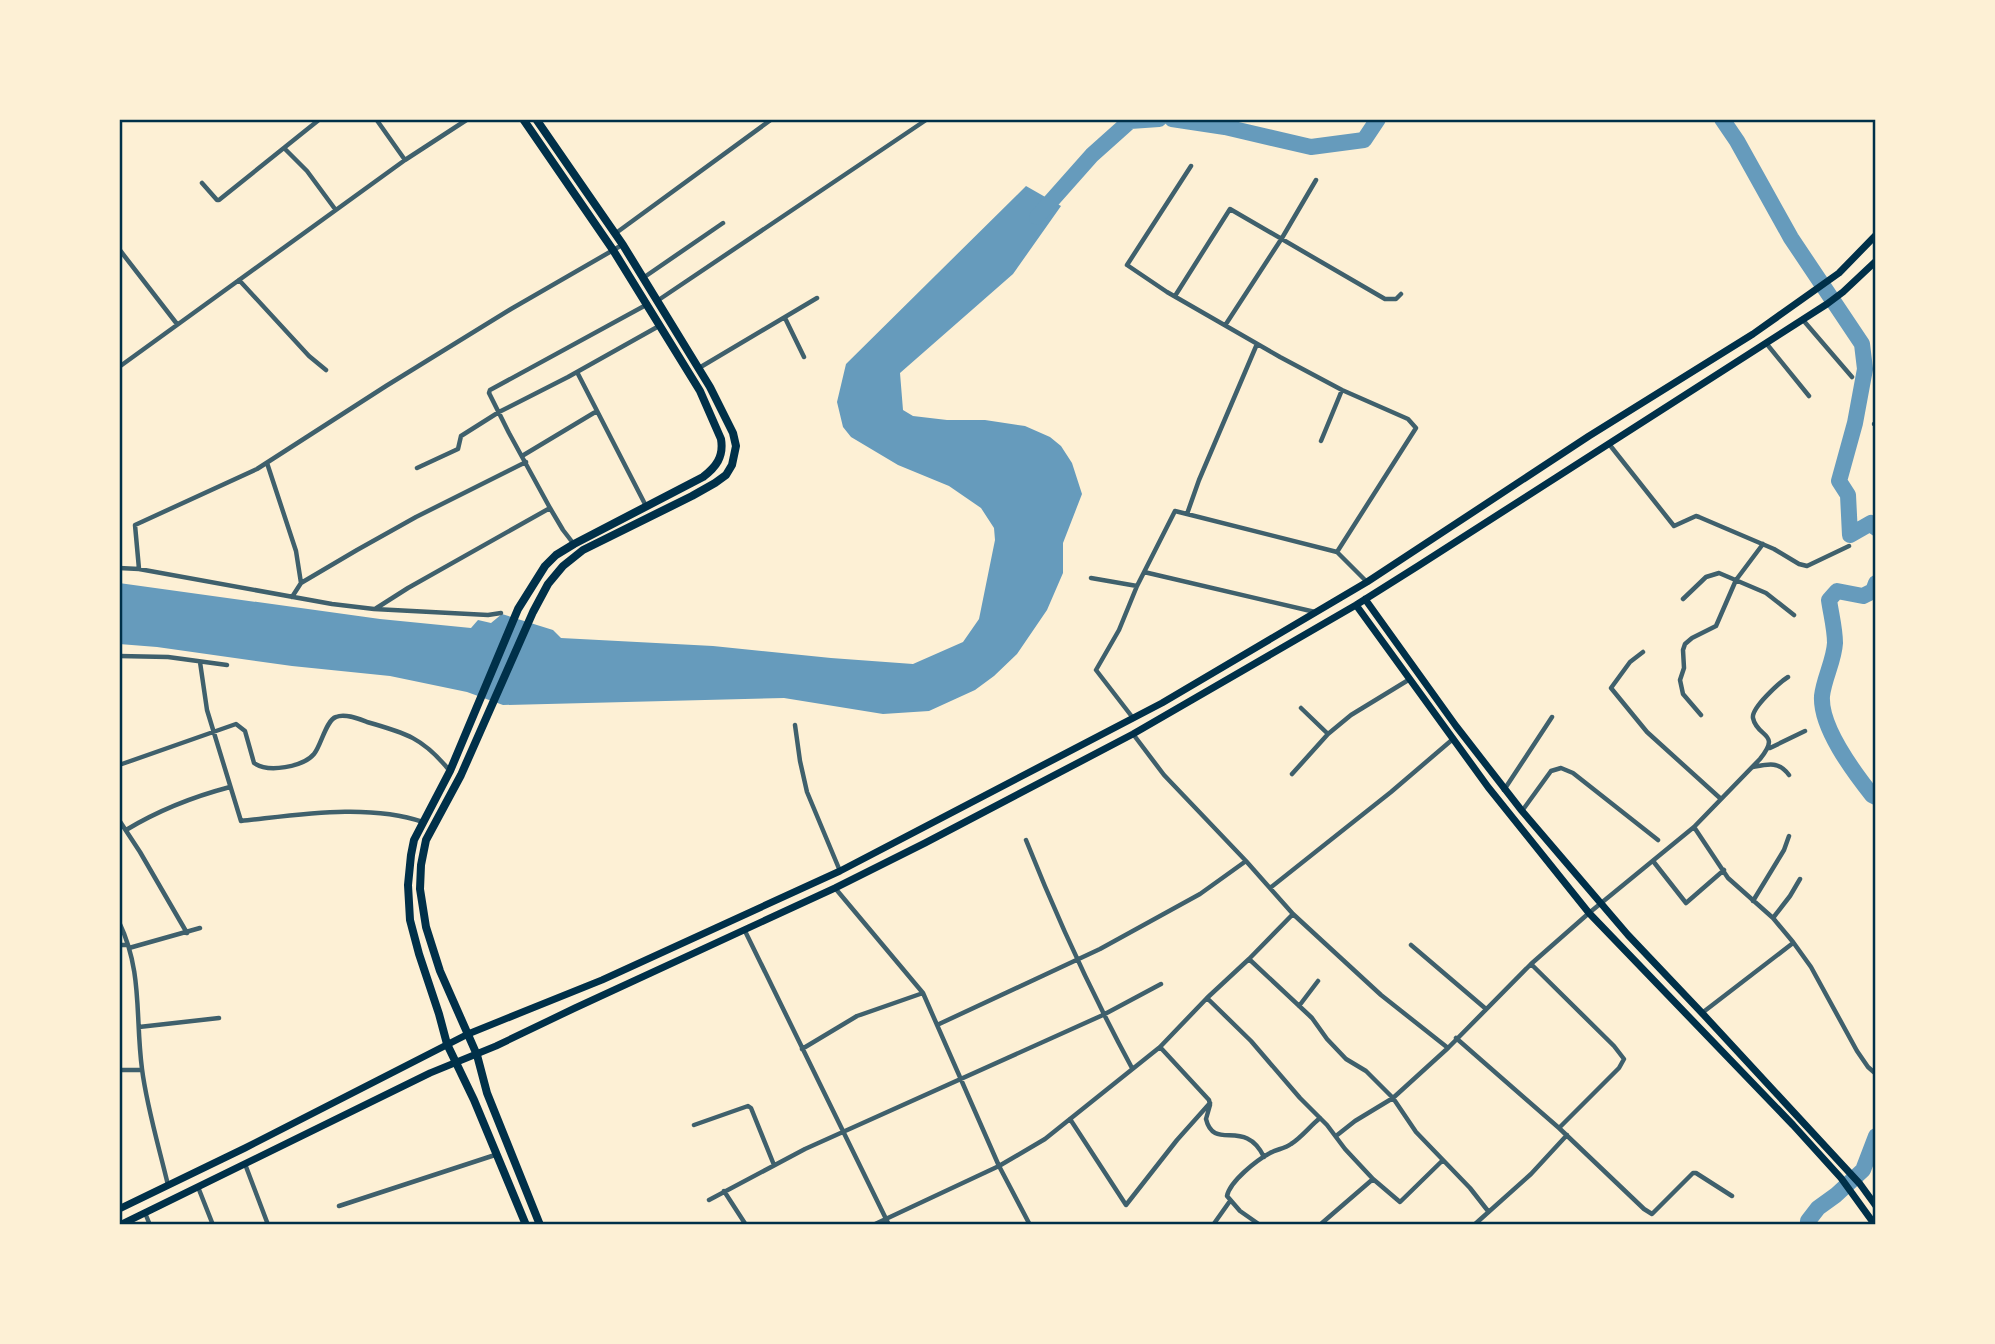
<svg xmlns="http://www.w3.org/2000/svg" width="1995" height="1344" viewBox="0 0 1995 1344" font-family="Manrope,sans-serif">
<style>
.water{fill:#669bbc}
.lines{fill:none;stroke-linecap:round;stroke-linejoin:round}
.river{stroke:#669bbc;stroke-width:16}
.minor{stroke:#3f606c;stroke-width:4.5}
.secondary{stroke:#003049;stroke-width:7}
.trunk{stroke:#003049;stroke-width:8}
.neatline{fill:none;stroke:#003049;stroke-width:2.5}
</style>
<rect width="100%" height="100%" fill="#fdf0d5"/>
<!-- water -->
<path class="water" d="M1026,186L1061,206L1013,274L900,373L903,410L913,416L947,420H985L1025,426L1050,437L1061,446L1072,463L1082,494L1063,543V573L1047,610L1017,654L994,676L975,690L929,711L883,714L784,698L503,705L467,692L390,676L292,666L157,647L119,644V583L380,619L471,628L478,620L491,623L502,614L553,630L561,638L713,646L831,658L913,664L963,642L979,619L995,540L994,528L981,508L949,486L898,465L851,437L843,427L837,402L846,364Z"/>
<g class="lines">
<!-- river -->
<path class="river" d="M1172,119L1225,127L1311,147L1364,140L1378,119
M1722,119L1737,141L1791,238L1862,344L1865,369L1855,423L1839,481L1848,495L1850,535L1871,523L1876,528
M1037,217L1092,155L1130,121L1159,119
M1876,583L1873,591L1863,596L1837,591L1829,600C1831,614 1835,629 1835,643C1834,661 1824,678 1822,696C1820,727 1853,771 1872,795L1876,797
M1810,1225L1808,1221L1818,1208L1836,1195L1863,1170L1876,1136"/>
<!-- minor -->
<path class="minor" d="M376,119L405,160
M284,148L307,171L335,209
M1191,166L1127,265L1167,292L1280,357L1342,390L1408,419L1416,428L1337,552
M202,183L217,200H219L320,119
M616,233L772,119
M119,249L177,324
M643,278L723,223
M239,280L309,356L326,370
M1175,296L1230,209L1385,299H1396L1401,294
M657,301L926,120
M785,318L804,357
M1803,320L1852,377
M1226,324L1282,238L1316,180
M1766,343L1809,396
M119,367L405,160L468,119
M699,368L817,298
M577,372L646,506
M1874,424H1876
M1321,441L1342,390
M1609,444L1674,526L1696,516L1699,517L1774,549L1799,564L1807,566L1849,546
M522,456L597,411
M267,463L296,551L301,583
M417,468L458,449L461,436L499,412L568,377L659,326
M1187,514L1199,480L1257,344
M573,543L563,530L550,508L509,433L489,393L490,390L646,305
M119,568L139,569L332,604L374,609L488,615L501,613
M139,569L135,525L257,469L386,386L511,309L622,245
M1144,572L1315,612
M1091,578L1137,586
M292,597L301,583L357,550L416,517L526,462
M1683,599L1706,577L1719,573L1766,593L1794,615
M375,609L408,588L550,508
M1643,652L1630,662L1611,688L1647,732L1721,799
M119,656L168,657L227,665
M200,662L207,710L241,821C298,815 367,803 423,822
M1301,708L1328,734
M1701,715L1683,694L1680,680L1684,668L1683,650L1685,644L1692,638L1716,626L1736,580L1763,544
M1133,718L1096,670L1119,630L1137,586L1175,511L1337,552L1367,582
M795,725L800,761L807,792L840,871
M1133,734L1164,775L1246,861L1293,914L1381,995L1448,1048L1531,964L1589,913L1694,827L1760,759C1782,732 1757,738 1753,718C1751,708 1780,682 1788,677
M1770,748L1805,731
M119,765L236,724L245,731L254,763C268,773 303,767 314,754C321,746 326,720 336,717C345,713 359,719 367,722C406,733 423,738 449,770
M1753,767C1768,764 1779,761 1789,775
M1292,774L1328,734L1351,715L1410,679
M1504,790L1552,717
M1522,811L1551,771L1561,768L1573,773L1658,840
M119,820L140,852L187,933
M1694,827L1728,878L1773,918L1793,942L1811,967L1857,1051L1868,1067L1876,1074
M126,830C159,810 192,797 230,787
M1026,840C1057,918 1092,994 1132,1068
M1653,861L1686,903L1724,870
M835,888L923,993L999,1166L1030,1225
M1270,888L1391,792L1453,739
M1753,901L1784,850L1789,836
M1773,918L1790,896L1800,879
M119,922C143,972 135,1016 142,1069C147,1108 159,1147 168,1185
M745,931L889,1225
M119,945H128
M1411,945L1486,1009
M129,948L200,928
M1249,959L1312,1018L1327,1039L1346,1059L1366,1071L1393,1098L1416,1132L1470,1188L1488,1211
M1531,964L1614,1046L1624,1059L1619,1068L1559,1128
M1207,998L1251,1041L1300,1098L1327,1125L1345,1149L1373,1179L1322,1223
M1299,1006L1318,981
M1702,1013L1793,943
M937,1025L1100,949L1200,894L1246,861
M139,1027L219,1018
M1456,1038L1559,1128L1644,1209L1652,1214L1693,1173H1696L1732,1196
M1160,1047L1209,1100L1210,1105L1206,1119C1214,1152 1245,1117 1264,1157
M802,1049L857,1016L923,993
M119,1070H142
M1070,1119L1126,1205L1177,1140L1210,1103
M694,1125L748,1106L751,1108L774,1165
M1336,1136L1355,1121L1393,1098L1448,1048
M245,1164L267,1222
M1373,1179L1400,1202L1443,1160
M198,1187L213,1225
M724,1191L746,1225
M709,1200L805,1149L1103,1015L1161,984
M339,1206L495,1155
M145,1213L150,1225
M873,1225L999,1166L1045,1139L1160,1047L1207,998L1249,959L1293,914
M1213,1225L1230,1201
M1260,1225L1240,1211L1227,1196C1230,1181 1257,1160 1270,1153C1277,1149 1284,1149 1291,1144C1302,1137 1310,1126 1320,1118
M1474,1225L1531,1174L1567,1135"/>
<!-- secondary -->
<path class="secondary" d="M1365,599L1456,726L1522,811L1628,935L1702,1013L1860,1184L1876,1206
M1356,605L1488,787L1589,913L1793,1125L1841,1178L1875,1225
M119,1209L245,1148L468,1034L602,980L840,871L1162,703L1367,582L1589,436L1753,334L1839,273L1876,235
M120,1225L430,1073L496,1046L575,1008L835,888L925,843L1133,734L1356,605L1418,566L1827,304L1843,292L1876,261"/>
<!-- trunk -->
<path class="trunk" d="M523,119L613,250L700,391L721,439C724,457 716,467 703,477L574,544L556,555L545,566L518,609L450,771L414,840L411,855L408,885L410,920L419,954L439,1014L447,1044L474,1100L526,1225
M536,119L623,245L710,387L733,433L736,446L732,465L726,475L715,483L692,496L583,550L563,566L548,584L533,612L461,775L426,840L421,865L420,889L426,927L440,971L477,1055L487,1093L540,1225"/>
</g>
<!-- border -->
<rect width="1995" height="1344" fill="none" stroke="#fdf0d5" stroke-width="242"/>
<rect x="121" y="121" width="1753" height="1102" class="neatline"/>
</svg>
